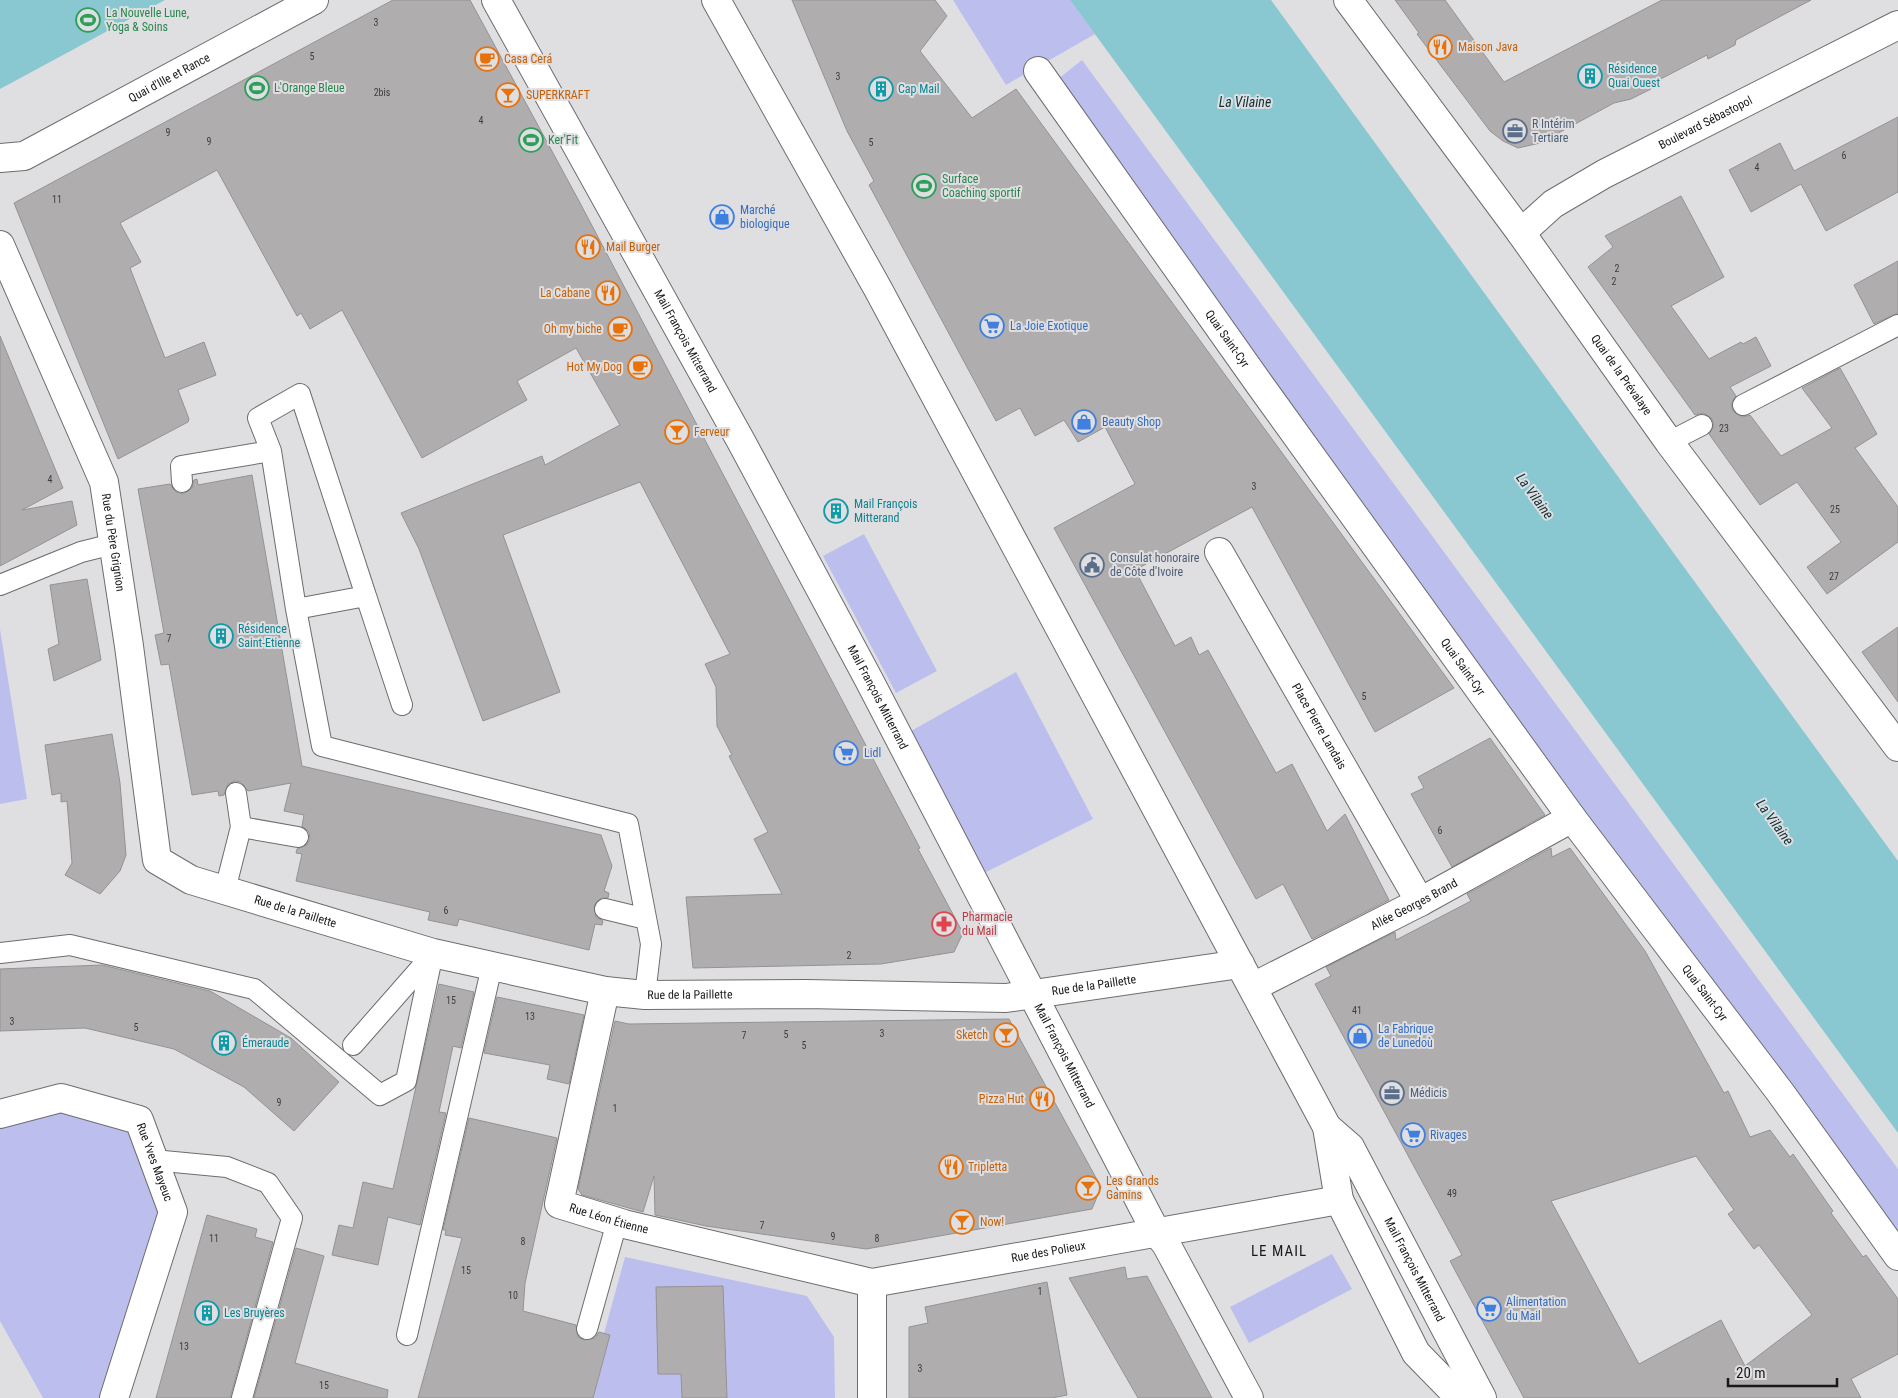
<svg xmlns="http://www.w3.org/2000/svg" width="1898" height="1398" viewBox="0 0 1898 1398" font-family="'Roboto Condensed',sans-serif">
<style>
.green{fill:#bcbfed}
.water{fill:#89c8d1}
.building{fill:#b0adae;stroke:#949293;fill-rule:evenodd}
.lines{fill:none;stroke-linecap:round;stroke-linejoin:round}
.lane-casing{stroke:#6d6d70;stroke-width:22}
.street-casing{stroke:#6d6d70;stroke-width:30}
.primary-casing{stroke:#6d6d70;stroke-width:30}
.lane{stroke:#fff;stroke-width:20}
.street{stroke:#fff;stroke-width:28}
.primary{stroke:#fff;stroke-width:28}
.labels{text-anchor:middle;dominant-baseline:central;stroke-width:4;stroke-linejoin:round;paint-order:stroke}
.number-label{font-size:10px;fill:#3f3e3f}
.leisure-label{font-size:12px;fill:#27864d;stroke:#dfdfe2;text-anchor:start}
.food-label{font-size:12px;fill:#c56008;stroke:#dfdfe2;text-anchor:start}
.culture-label{font-size:12px;fill:#0d838f;stroke:#dfdfe2;text-anchor:start}
.street-label{font-size:12px;fill:#19191a;stroke:#dfdfe2}
.service-label{font-size:12px;fill:#4e5e75;stroke:#dfdfe2;text-anchor:start}
.shop-label{font-size:12px;fill:#366cbe;stroke:#dfdfe2;text-anchor:start}
.health-label{font-size:12px;fill:#be3a42;stroke:#dfdfe2;text-anchor:start}
.water-label{font-size:14px;font-style:italic;fill:#0e2f33;stroke:#dfdfe2}
.quarter-label{font-size:15px;letter-spacing:1px;fill:#19191a;stroke:#dfdfe2}
</style>
<rect width="100%" height="100%" fill="#dfdfe2"/>
<!-- green -->
<path class="green" d="M953,0H1070L1095,34L1006,85Z
M1082,60L1898,1169V1268L1053,83Z
M864,534L937,671L896,693L823,556Z
M0,629L27,799L0,804Z
M1016,672L1093,819L984,873L911,731Z
M61,1098L139,1120L173,1212L114,1398H43L0,1321V1114Z
M1332,1254L1352,1289L1249,1343L1230,1307Z
M625,1257L807,1296L834,1337L835,1398H593L606,1350L600,1348Z"/>
<!-- water -->
<path class="water" d="M0,0H165L0,89Z
M1070,0H1271L1898,861V1133Z"/>
<!-- building -->
<path class="building" d="M393,0H470L579,201L920,848L918,849L963,933L954,952L881,964L693,968L686,897L782,894L754,839L768,832L729,756L732,755L717,726L716,687L705,664L730,654L640,482L503,535L560,692L483,721L419,549L401,513L542,456L545,465L620,425L576,348L517,381L527,400L422,458L342,310L310,329L301,313L297,316L217,170L120,223L141,262L130,268L165,358L204,342L216,375L178,390L189,419L188,422L118,459L14,203Z
M792,0H935L947,16L920,51L972,118L1016,89L1454,688L1375,732L1252,507L1135,570L1175,646L1191,637L1199,655L1208,650L1276,773L1292,764L1327,831L1345,814L1389,900L1312,939L1283,884L1256,899L1054,528L1135,484L1105,427L1078,442L1064,420L1035,436L1020,408L996,421L869,185L874,181L847,131Z
M1395,0H1445L1504,82L1662,0H1811L1736,40L1735,45L1708,59L1707,55L1649,85L1651,89L1631,99L1614,103L1540,143L1518,148L1503,141L1490,131L1417,34L1419,33Z
M1898,117V192L1826,231L1801,184L1751,212L1729,170L1780,143L1794,171Z
M1681,196L1724,277L1671,306L1709,359L1741,342L1743,344L1756,337L1771,366L1730,387L1736,396L1731,404L1733,411L1742,417L1750,415L1781,456L1832,428L1802,388L1840,368L1877,434L1855,448L1898,507V542L1827,594L1807,567L1841,542L1797,482L1760,505L1709,434L1714,426L1712,419L1703,413L1695,415L1588,267L1613,247L1605,236Z
M1898,261V313L1874,324L1854,285Z
M0,336L63,488L22,510L72,501L77,525L0,566Z
M252,475L302,766L601,835L612,866L604,891L609,893L608,898H601L594,906L596,917L603,921L602,925L595,924L589,950L459,919L457,926L428,920L430,912L296,881L302,854L296,853L297,849L307,845L310,839L309,832L302,826L304,815L284,811L291,783L248,791L241,782L235,781L228,784L224,795L219,796L218,791L192,795L169,664L161,665L155,635L164,633L138,489L170,484L176,492L183,494L192,488L194,480L197,479L198,485Z
M87,579L101,660L54,681L48,649L59,644L50,585Z
M1898,627V702L1862,652Z
M112,734L120,783L126,855L120,871L100,894L65,875L72,863L67,801L61,802V793L52,795L45,745Z
M1490,738L1545,815L1452,867L1411,794L1424,788L1418,777Z
M1551,848L1552,857L1570,848L1645,951L1724,1093L1728,1091L1750,1137L1770,1130L1790,1157L1793,1154L1833,1211L1831,1213L1863,1257L1866,1255L1898,1299V1354L1851,1379L1861,1398H1524L1450,1261L1462,1255L1315,984L1331,976L1326,967L1395,932L1396,940L1471,901L1467,894ZM1696,1156L1734,1210L1728,1214L1754,1249L1759,1245L1812,1315L1745,1366L1721,1320L1639,1364L1551,1201Z
M102,965L210,991L291,1038L339,1082L294,1131L244,1087L174,1049L85,1028L0,1031V969Z
M439,984L474,992L461,1048L453,1046L439,1112L446,1113L420,1225L388,1217L378,1265L332,1255L339,1225L353,1228L363,1182L393,1189Z
M497,997L584,1015L569,1084L547,1079L550,1065L484,1053Z
M1009,1019L1101,1187L1092,1209L866,1249L706,1226L655,1215L654,1176L643,1212L582,1195L578,1189L615,1021L629,1024Z
M469,1118L557,1138L525,1283L523,1311L576,1325L578,1337L584,1340L595,1338L599,1332L610,1335L593,1398H418L462,1238L445,1235L446,1230H443Z
M207,1215L257,1229L255,1237L273,1242L230,1398H156Z
M296,1248L324,1256L295,1363L388,1390L387,1398H254Z
M1125,1267L1127,1279L1147,1276L1212,1398H1138L1069,1278Z
M1047,1282L1067,1395L1052,1398H909V1327L928,1323L925,1307Z
M723,1286L727,1398H682L681,1374H658L656,1287Z"/>
<g class="lines">
<!-- lane casing -->
<g class="lane-casing">
<path id="lane" d="M1743,405L1898,325
M1669,442L1702,425
M271,451L258,418L300,394L366,596L296,609
M182,482L181,466L271,451L296,609L322,746L628,824L651,944L645,995
M0,585L81,552L113,544
M366,596L402,705
M236,793L241,827L298,837
M225,890L241,827
M605,909L646,919
M0,953L70,945L254,989L380,1095L406,1081L433,953
M353,1045L432,955
M153,1160L227,1167L268,1183L292,1218L242,1398
M587,1329L617,1222
M407,1335L492,966"/>
</g>
<!-- street casing -->
<g class="street-casing">
<g id="street">
<path id="s1" d="M496,0L742,443L869,680L1156,1232L1166,1244L1249,1398"/>
<path id="s2" d="M1038,71L1260,385L1572,818L1780,1092L1898,1256"/>
<path id="s3" d="M1521,233L1553,204L1604,174L1898,25"/>
<path id="s4" d="M0,245L104,482L129,646L157,860L191,880L433,953L605,991L645,995L806,994L1006,998L1240,964"/>
<path id="s5" d="M1219,552L1420,902"/>
<path id="s6" d="M1253,987L1420,902L1572,818"/>
<path id="s7" d="M605,991L559,1204L624,1224L872,1283L1339,1200"/>
<path id="s8" d="M0,1114L61,1098L139,1120L173,1212L114,1398"/>
<path d="M872,1398V1283"/>
</g>
</g>
<!-- primary casing -->
<g class="primary-casing">
<g id="primary">
<path d="M716,0L878,289L1327,1127L1339,1200L1416,1353L1460,1398"/>
<path id="s9" d="M1348,0L1521,233L1669,442L1898,747"/>
<path id="s10" d="M0,158L24,156L314,0"/>
<path id="s11" d="M1327,1127L1350,1147L1482,1398"/>
</g>
</g>
<!-- lane -->
<use href="#lane" class="lane"/>
<!-- street -->
<use href="#street" class="street"/>
<!-- primary -->
<use href="#primary" class="primary"/>
</g>
<!-- icons -->
<defs>
<g id="stadium-ring" transform="scale(1.25)"><circle r="9.5" fill="#dfdfe2" stroke="#2e9e5b" stroke-width="1.5"/><path d="M0-5a6.5 5 0 1 0 0 10a6.5 5 0 1 0 0-10ZM-3.5-1.8h7v3.6h-7Z" fill="#2e9e5b"/></g>
<g id="restaurant-ring" transform="scale(1.25)"><circle r="9.5" fill="#dfdfe2" stroke="#e8710a" stroke-width="1.5"/><path d="M-5-6h1v4h1v-4h1v4h1v-4h1v5L-1.5 .5V6h-2V.5L-5-1ZM5-6V6H3V1.5H1.5Q1.5-4 5-6Z" fill="#e8710a"/></g>
<g id="cafe-ring" transform="scale(1.25)"><circle r="9.5" fill="#dfdfe2" stroke="#e8710a" stroke-width="1.5"/><path d="M-5.5-4.5H6V0H3Q3 3.5 0 3.5H-2.5Q-5.5 3.5-5.5 0ZM3-3.2v2h1.7v-2ZM-6 4.5H4V6H-6Z" fill="#e8710a"/></g>
<g id="building-ring" transform="scale(1.25)"><circle r="9.5" fill="#dfdfe2" stroke="#0f9aa8" stroke-width="1.5"/><path d="M-4-6H4V6H1V3H-1V6H-4ZM-2.5-4.3h1.7v1.8h-1.7ZM.8-4.3h1.7v1.8H.8ZM-2.5-1h1.7V.8h-1.7ZM.8-1h1.7V.8H.8Z" fill="#0f9aa8"/></g>
<g id="bar-ring" transform="scale(1.25)"><circle r="9.5" fill="#dfdfe2" stroke="#e8710a" stroke-width="1.5"/><path d="M-6-5H6L.8 .8V4.5H3.5V6h-7V4.5H-.8V.8Z" fill="#e8710a"/></g>
<g id="office-ring" transform="scale(1.25)"><circle r="9.5" fill="#dfdfe2" stroke="#5c6f8a" stroke-width="1.5"/><path d="M-6-3h4V-5.5h4V-3h4V5H-6ZM-1-4.5V-3h2v-1.5ZM-6 0V1H6V0Z" fill="#5c6f8a"/></g>
<g id="shop-ring" transform="scale(1.25)"><circle r="9.5" fill="#dfdfe2" stroke="#3f7fe0" stroke-width="1.5"/><path d="M-5-2.5h2.3a2.7 3.5 0 0 1 5.4 0H5L5.5 6h-11ZM-1.5-2.5h3a1.5 2.3 0 0 0-3 0Z" fill="#3f7fe0"/></g>
<g id="supermarket-ring" transform="scale(1.25)"><circle r="9.5" fill="#dfdfe2" stroke="#3f7fe0" stroke-width="1.5"/><path d="M-6-5.5h2.5l.6 2H6L4.5 2H-2.5L-4.4-4H-6ZM-1.5 3.2a1.3 1.3 0 1 0 .1 0ZM3 3.2a1.3 1.3 0 1 0 .1 0Z" fill="#3f7fe0"/></g>
<g id="civic-ring" transform="scale(1.25)"><circle r="9.5" fill="#dfdfe2" stroke="#5c6f8a" stroke-width="1.5"/><path d="M-.6-6.5H3V-4.5H.6V-3L4-1V1h2V6H-6V1h2V-1L-.6-3ZM-1.2 2.5V6h2.4V2.5Z" fill="#5c6f8a"/></g>
<g id="pharmacy-ring" transform="scale(1.25)"><circle r="9.5" fill="#dfdfe2" stroke="#e0444e" stroke-width="1.5"/><path d="M-2-6h4v4h4v4h-4v4h-4v-4h-4v-4h4Z" fill="#e0444e"/></g>
</defs>
<g fill-rule="evenodd">
<use href="#stadium-ring" x="88" y="20"/>
<use href="#restaurant-ring" x="1440" y="47"/>
<use href="#cafe-ring" x="487" y="59"/>
<use href="#building-ring" x="1590" y="76"/>
<use href="#stadium-ring" x="257" y="88"/>
<use href="#building-ring" x="881" y="89"/>
<use href="#bar-ring" x="508" y="95"/>
<use href="#office-ring" x="1515" y="131"/>
<use href="#stadium-ring" x="531" y="140"/>
<use href="#stadium-ring" x="924" y="186"/>
<use href="#shop-ring" x="722" y="217"/>
<use href="#restaurant-ring" x="588" y="247"/>
<use href="#restaurant-ring" x="608" y="293"/>
<use href="#supermarket-ring" x="992" y="326"/>
<use href="#cafe-ring" x="620" y="329"/>
<use href="#cafe-ring" x="640" y="367"/>
<use href="#shop-ring" x="1084" y="422"/>
<use href="#bar-ring" x="677" y="432"/>
<use href="#building-ring" x="836" y="511"/>
<use href="#civic-ring" x="1092" y="565"/>
<use href="#building-ring" x="221" y="636"/>
<use href="#supermarket-ring" x="846" y="753"/>
<use href="#pharmacy-ring" x="944" y="924"/>
<use href="#bar-ring" x="1006" y="1035"/>
<use href="#shop-ring" x="1360" y="1036"/>
<use href="#building-ring" x="224" y="1043"/>
<use href="#office-ring" x="1392" y="1093"/>
<use href="#restaurant-ring" x="1042" y="1099"/>
<use href="#supermarket-ring" x="1413" y="1135"/>
<use href="#restaurant-ring" x="951" y="1167"/>
<use href="#bar-ring" x="1088" y="1188"/>
<use href="#bar-ring" x="962" y="1222"/>
<use href="#supermarket-ring" x="1489" y="1309"/>
<use href="#building-ring" x="207" y="1313"/>
</g>
<g class="labels">
<!-- number labels -->
<g class="number-label">
<text x="376" y="22">3</text>
<text x="312" y="56">5</text>
<text x="838" y="76">3</text>
<text x="382" y="92">2bis</text>
<text x="481" y="120">4</text>
<text x="168" y="132">9</text>
<text x="209" y="141">9</text>
<text x="871" y="142">5</text>
<text x="1844" y="155">6</text>
<text x="1757" y="167">4</text>
<text x="57" y="199">11</text>
<text x="1617" y="268">2</text>
<text x="1614" y="281">2</text>
<text x="1724" y="428">23</text>
<text x="50" y="479">4</text>
<text x="1254" y="486">3</text>
<text x="1835" y="509">25</text>
<text x="1834" y="576">27</text>
<text x="169" y="638">7</text>
<text x="1364" y="696">5</text>
<text x="1440" y="830">6</text>
<text x="446" y="910">6</text>
<text x="849" y="955">2</text>
<text x="451" y="1000">15</text>
<text x="1357" y="1010">41</text>
<text x="530" y="1016">13</text>
<text x="12" y="1021">3</text>
<text x="136" y="1027">5</text>
<text x="882" y="1033">3</text>
<text x="786" y="1034">5</text>
<text x="744" y="1035">7</text>
<text x="804" y="1045">5</text>
<text x="279" y="1102">9</text>
<text x="615" y="1108">1</text>
<text x="1452" y="1193">49</text>
<text x="762" y="1225">7</text>
<text x="833" y="1236">9</text>
<text x="214" y="1238">11</text>
<text x="877" y="1238">8</text>
<text x="523" y="1241">8</text>
<text x="466" y="1270">15</text>
<text x="1040" y="1291">1</text>
<text x="513" y="1295">10</text>
<text x="184" y="1346">13</text>
<text x="920" y="1368">3</text>
<text x="324" y="1385">15</text>
</g>
<!-- leisure labels -->
<g class="leisure-label">
<text x="106" y="13">La Nouvelle Lune,<tspan x="106" dy="14">Yoga &amp; Soins</tspan></text>
<text x="274" y="88">L'Orange Bleue</text>
<text x="548" y="140">Ker'Fit</text>
<text x="942" y="179">Surface<tspan x="942" dy="14">Coaching sportif</tspan></text>
</g>
<!-- food labels -->
<g class="food-label">
<text x="1458" y="47">Maison Java</text>
<text x="504" y="59">Casa Cerá</text>
<text x="526" y="95">SUPERKRAFT</text>
<text x="606" y="247">Mail Burger</text>
<text x="590" y="293" text-anchor="end">La Cabane</text>
<text x="602" y="329" text-anchor="end">Oh my biche</text>
<text x="622" y="367" text-anchor="end">Hot My Dog</text>
<text x="694" y="432">Ferveur</text>
<text x="988" y="1035" text-anchor="end">Sketch</text>
<text x="1024" y="1099" text-anchor="end">Pizza Hut</text>
<text x="968" y="1167">Tripletta</text>
<text x="1106" y="1181">Les Grands<tspan x="1106" dy="14">Gamins</tspan></text>
<text x="980" y="1222">Now!</text>
</g>
<!-- culture labels -->
<g class="culture-label">
<text x="1608" y="69">Résidence<tspan x="1608" dy="14">Quai Ouest</tspan></text>
<text x="898" y="89">Cap Mail</text>
<text x="854" y="504">Mail François<tspan x="854" dy="14">Mitterand</tspan></text>
<text x="238" y="629">Résidence<tspan x="238" dy="14">Saint-Etienne</tspan></text>
<text x="242" y="1043">Émeraude</text>
<text x="224" y="1313">Les Bruyères</text>
</g>
<!-- street labels -->
<g class="street-label">
<text stroke="none"><textPath href="#s10" startOffset="189">Quai d'Ille et Rance</textPath></text>
<text stroke="none"><textPath href="#s3" startOffset="216">Boulevard Sébastopol</textPath></text>
<text stroke="none"><textPath href="#s2" startOffset="328">Quai Saint-Cyr</textPath></text>
<text stroke="none"><textPath href="#s1" startOffset="390">Mail François Mitterrand</textPath></text>
<text stroke="none"><textPath href="#s9" startOffset="464">Quai de la Prévalaye</textPath></text>
<text stroke="none"><textPath href="#s4" startOffset="320">Rue du Père Grignion</textPath></text>
<text stroke="none"><textPath href="#s2" startOffset="732">Quai Saint-Cyr</textPath></text>
<text stroke="none"><textPath href="#s1" startOffset="795">Mail François Mitterrand</textPath></text>
<text stroke="none"><textPath href="#s5" startOffset="201">Place Pierre Landais</textPath></text>
<text stroke="none"><textPath href="#s6" startOffset="181">Allée Georges Brand</textPath></text>
<text stroke="none"><textPath href="#s4" startOffset="789">Rue de la Paillette</textPath></text>
<text stroke="none"><textPath href="#s4" startOffset="1599">Rue de la Paillette</textPath></text>
<text stroke="none"><textPath href="#s2" startOffset="1138">Quai Saint-Cyr</textPath></text>
<text stroke="none"><textPath href="#s4" startOffset="1194">Rue de la Paillette</textPath></text>
<text stroke="none"><textPath href="#s1" startOffset="1199">Mail François Mitterrand</textPath></text>
<text stroke="none"><textPath href="#s8" startOffset="189">Rue Yves Mayeuc</textPath></text>
<text stroke="none"><textPath href="#s7" startOffset="270">Rue Léon Étienne</textPath></text>
<text stroke="none"><textPath href="#s7" startOffset="720">Rue des Polieux</textPath></text>
<text stroke="none"><textPath href="#s11" startOffset="169">Mail François Mitterrand</textPath></text>
</g>
<!-- service labels -->
<g class="service-label">
<text x="1532" y="124">R Intérim<tspan x="1532" dy="14">Tertiare</tspan></text>
<text x="1110" y="558">Consulat honoraire<tspan x="1110" dy="14">de Côte d'Ivoire</tspan></text>
<text x="1410" y="1093">Médicis</text>
</g>
<!-- shop labels -->
<g class="shop-label">
<text x="740" y="210">Marché<tspan x="740" dy="14">biologique</tspan></text>
<text x="1010" y="326">La Joie Exotique</text>
<text x="1102" y="422">Beauty Shop</text>
<text x="864" y="753">Lidl</text>
<text x="1378" y="1029">La Fabrique<tspan x="1378" dy="14">de Lunedoù</tspan></text>
<text x="1430" y="1135">Rivages</text>
<text x="1506" y="1302">Alimentation<tspan x="1506" dy="14">du Mail</tspan></text>
</g>
<!-- health labels -->
<g class="health-label">
<text x="962" y="917">Pharmacie<tspan x="962" dy="14">du Mail</tspan></text>
</g>
<!-- water labels -->
<g class="water-label">
<text x="1245" y="102">La Vilaine</text>
<text transform="translate(1535 496) rotate(54)">La Vilaine</text>
<text transform="translate(1775 822) rotate(54)">La Vilaine</text>
</g>
<!-- quarter labels -->
<g class="quarter-label">
<text x="1279" y="1251">LE MAIL</text>
</g>
</g>
<!-- scale -->
<path d="M1728 1378v8h109v-8" fill="none" stroke="#19191a" stroke-width="2.5"/>
<text x="1736" y="1378" font-size="15" fill="#19191a" stroke="#dfdfe2" stroke-width="4" paint-order="stroke">20 m</text>
</svg>
